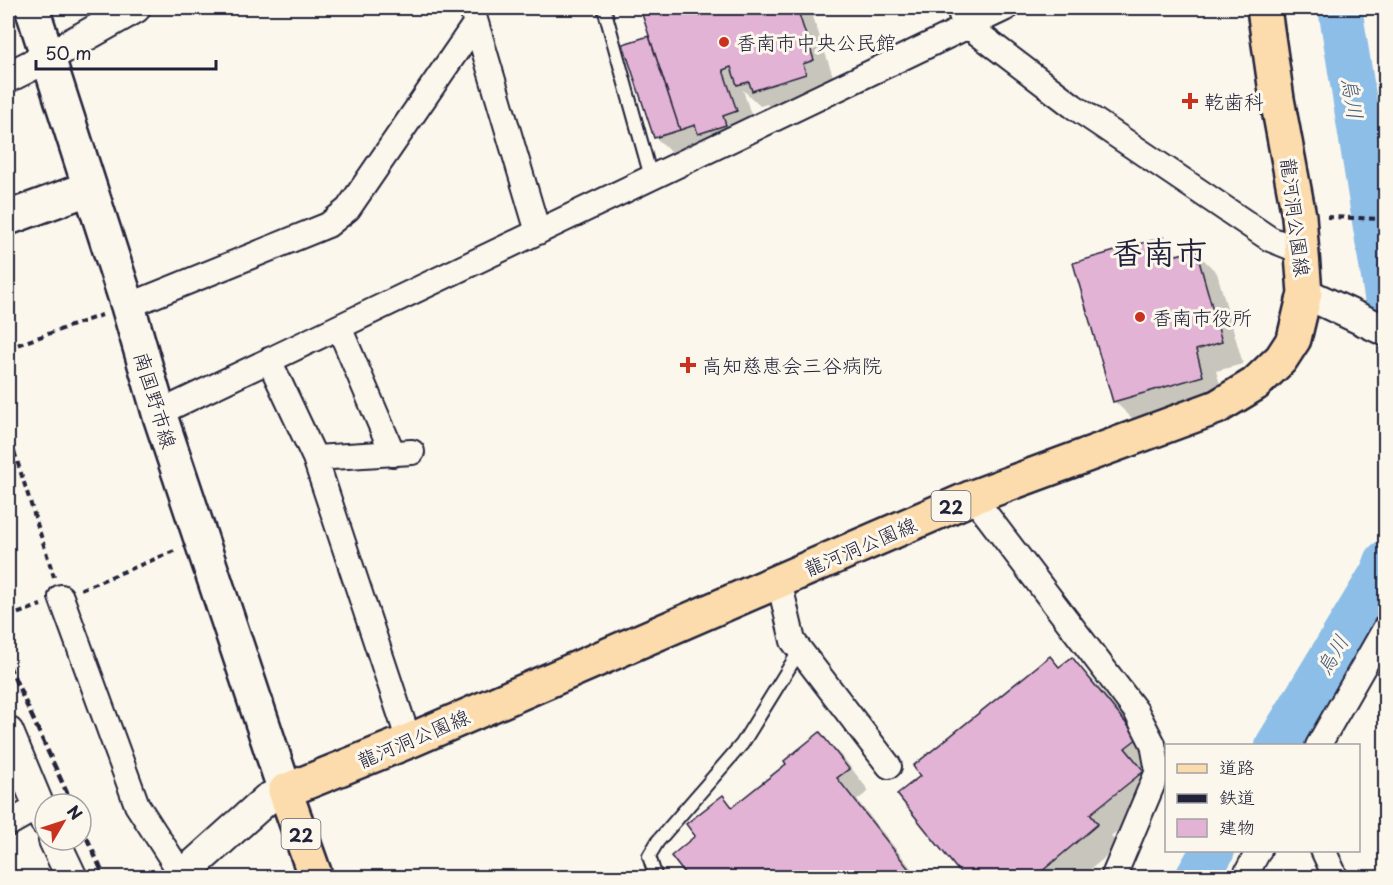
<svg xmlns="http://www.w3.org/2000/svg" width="1393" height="885" viewBox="0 0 1393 885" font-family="'Playpen Sans','Klee One',sans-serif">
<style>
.shadow{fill:#0003}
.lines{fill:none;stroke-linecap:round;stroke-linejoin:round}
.river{stroke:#8dbee8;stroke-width:44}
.building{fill:#e2b3d4;stroke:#22223b;stroke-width:1.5}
.service-casing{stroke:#22223b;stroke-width:16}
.minor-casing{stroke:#22223b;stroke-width:28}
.tertiary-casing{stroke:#22223b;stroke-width:34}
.secondary-casing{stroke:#22223b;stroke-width:38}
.primary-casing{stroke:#22223b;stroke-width:38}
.path{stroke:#22223b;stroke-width:4;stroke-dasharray:6 4.5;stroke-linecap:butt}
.service{stroke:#fbf7ec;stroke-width:12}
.minor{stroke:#fbf7ec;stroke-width:24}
.tertiary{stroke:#fbf7ec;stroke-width:30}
.secondary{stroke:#fbf7ec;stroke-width:33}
.primary{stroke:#fcdcac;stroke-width:33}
.rail{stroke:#22223b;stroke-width:4.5;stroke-dasharray:9 4.5;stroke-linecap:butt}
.poi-dot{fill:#c8321e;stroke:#fbf7ec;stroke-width:2}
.labels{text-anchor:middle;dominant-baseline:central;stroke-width:6;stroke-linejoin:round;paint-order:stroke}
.shield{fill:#fbf7ec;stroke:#636270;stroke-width:1.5}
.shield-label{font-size:18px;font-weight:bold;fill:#22223b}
.poi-label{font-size:20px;fill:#22223b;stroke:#fbf7ec;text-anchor:start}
.street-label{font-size:20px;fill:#22223b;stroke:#fbf7ec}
.water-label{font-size:21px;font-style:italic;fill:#475978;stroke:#fbf7ec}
.town-label{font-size:32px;font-weight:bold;fill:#22223b;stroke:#fbf7ec}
</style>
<rect width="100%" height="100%" fill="#fbf7ec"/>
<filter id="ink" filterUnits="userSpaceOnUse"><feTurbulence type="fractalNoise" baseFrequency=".0167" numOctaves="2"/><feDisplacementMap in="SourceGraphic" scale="12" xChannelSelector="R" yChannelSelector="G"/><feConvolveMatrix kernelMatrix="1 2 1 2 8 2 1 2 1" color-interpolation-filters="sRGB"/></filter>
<g filter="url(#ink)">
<!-- shadow -->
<path class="shadow" d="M641,8H832L833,11L813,17L835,82L774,112L767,104L760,106L743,90L757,133L744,137L747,146L721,155L697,145L672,153L655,137L649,38L653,42Z
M1163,239L1180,256L1195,251L1217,273L1243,364L1216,371L1224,397L1136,422L1114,401Z
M1072,659L1093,680L1158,760L1145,770L1164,793L1111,836L1119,846L1080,878H966L1060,668Z
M819,734L841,755L869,791L857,800L919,878H690L698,836L723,797L734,808L788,764Z"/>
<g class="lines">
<!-- river -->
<path class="river" d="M1340,8L1386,296
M1277,746L1382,573L1386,562
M1197,878L1213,850"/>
</g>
<!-- building -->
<path class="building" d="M640,8H797L814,60L803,64L806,74L752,91L749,82L737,85L731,67L723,70L737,111L723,116L726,125L698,134L695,125L680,130Z
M649,36L680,130L654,138L623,44Z
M1164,237L1169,257L1196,250L1222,342L1196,350L1203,376L1113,402L1073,263Z
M1050,656L1059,667L1072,657L1138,738L1125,748L1144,771L1090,814L1098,824L1034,878H964L897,794L920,776L913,766Z
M820,732L849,769L837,778L916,878H688L671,856L695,836L686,824L723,795L732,807L786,764L784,761Z"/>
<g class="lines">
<!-- service casing -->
<g class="service-casing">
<path id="service" d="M604,8L651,177
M656,878L649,856L658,841L742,744L800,650"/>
</g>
<!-- minor casing -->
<g class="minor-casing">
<path id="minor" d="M473,13L538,232
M968,26L1073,106L1270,239L1303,252
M128,306L328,225L348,209L475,24
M339,327L393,454
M269,360L315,458L412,452
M159,413L1006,8
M315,458L409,741
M973,497L1136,711L1153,744L1158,771L1113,878
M779,581L793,641L889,766
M61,597L137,805L182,875
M1318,746L1386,627
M8,824L38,807
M1323,850L1336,878
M1244,878L1259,850"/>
</g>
<!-- tertiary casing -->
<g class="tertiary-casing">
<path id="tertiary" d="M962,8L968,26
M8,77L48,57L135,8
M1305,293L1386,331
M8,732L45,821
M54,840L72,878
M179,878L267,799L285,791"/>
</g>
<!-- secondary casing -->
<g class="secondary-casing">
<path id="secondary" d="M32,8L128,306L159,413L285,791
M8,218L90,188"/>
</g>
<!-- primary casing -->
<g class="primary-casing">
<path id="primary" d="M316,878L285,791L409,741L973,497L1217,407L1255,384L1281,359L1294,339L1305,293L1299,216L1277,99L1265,16L1266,8"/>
</g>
<!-- path -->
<path class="path" d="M1327,217L1386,219
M8,348L102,315
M8,432L54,577
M81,589L177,550
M8,617L41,605"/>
<!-- service -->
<use href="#service" class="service"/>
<!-- minor -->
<use href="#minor" class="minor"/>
<!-- tertiary -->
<use href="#tertiary" class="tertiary"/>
<!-- secondary -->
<use href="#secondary" class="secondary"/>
<!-- primary -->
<use href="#primary" class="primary"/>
<!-- rail -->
<path class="rail" d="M8,664L72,804
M81,825L105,878"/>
</g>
</g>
<!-- markers -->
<g class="poi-dot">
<circle cx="724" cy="42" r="6"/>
<path d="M1187 92h6v6h6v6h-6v6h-6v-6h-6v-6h6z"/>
<circle cx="1140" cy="317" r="6"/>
<path d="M685 356h6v6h6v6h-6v6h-6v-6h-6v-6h6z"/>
</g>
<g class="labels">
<!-- shield labels -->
<g class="shield">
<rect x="931.5" y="491" width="39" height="30" rx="4.5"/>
<rect x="281.5" y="819" width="39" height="30" rx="4.5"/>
</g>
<g class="shield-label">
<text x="951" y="506">22</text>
<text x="301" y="834">22</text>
</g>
<!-- poi labels -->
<g class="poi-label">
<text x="736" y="42">香南市中央公民館</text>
<text x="1204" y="101">乾歯科</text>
<text x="1152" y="317">香南市役所</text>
<text x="702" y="365">高知慈恵会三谷病院</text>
</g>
<!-- street labels -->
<g class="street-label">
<text transform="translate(1296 217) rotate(83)">龍河洞公園線</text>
<text transform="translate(156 400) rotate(73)">南国野市線</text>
<text transform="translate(860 546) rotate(-23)">龍河洞公園線</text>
<text transform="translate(413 738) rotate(-23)">龍河洞公園線</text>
</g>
<!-- water labels -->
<g class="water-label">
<text transform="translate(1354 98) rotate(81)">烏川</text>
<text transform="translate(1331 654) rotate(-59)">烏川</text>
</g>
<!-- town labels -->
<g class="town-label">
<text x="1159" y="251">香南市</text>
</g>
</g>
<!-- margin -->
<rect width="1393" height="885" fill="none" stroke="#fbf7ec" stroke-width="30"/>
<rect x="15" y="15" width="1363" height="855" fill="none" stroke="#22223b" stroke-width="2" filter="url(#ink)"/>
<!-- legend -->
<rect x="1165" y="744" width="195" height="108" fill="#fbf7ec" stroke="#a4a2a5" stroke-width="1.5"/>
<rect x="1177" y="764" width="30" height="9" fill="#fcdcac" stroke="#a4a2a5" stroke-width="1.5"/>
<text x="1219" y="774" font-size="18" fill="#22223b">道路</text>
<rect x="1177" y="794" width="30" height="9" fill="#22223b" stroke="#a4a2a5" stroke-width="1.5"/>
<text x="1219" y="804" font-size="18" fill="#22223b">鉄道</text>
<rect x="1177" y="819" width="30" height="18" fill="#e2b3d4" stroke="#a4a2a5" stroke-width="1.5"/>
<text x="1219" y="834" font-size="18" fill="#22223b">建物</text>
<!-- north arrow -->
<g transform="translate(63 822) rotate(51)"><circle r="28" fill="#fbf7ec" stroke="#a4a2a5" stroke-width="1.5"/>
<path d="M0-4.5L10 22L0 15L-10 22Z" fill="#c8321e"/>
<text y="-9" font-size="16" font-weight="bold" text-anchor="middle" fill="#22223b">N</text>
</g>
<!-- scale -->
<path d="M36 60v9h180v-9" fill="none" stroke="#22223b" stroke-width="3"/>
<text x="45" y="60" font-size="18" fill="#22223b" stroke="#fbf7ec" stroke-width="4.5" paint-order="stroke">50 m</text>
</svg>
